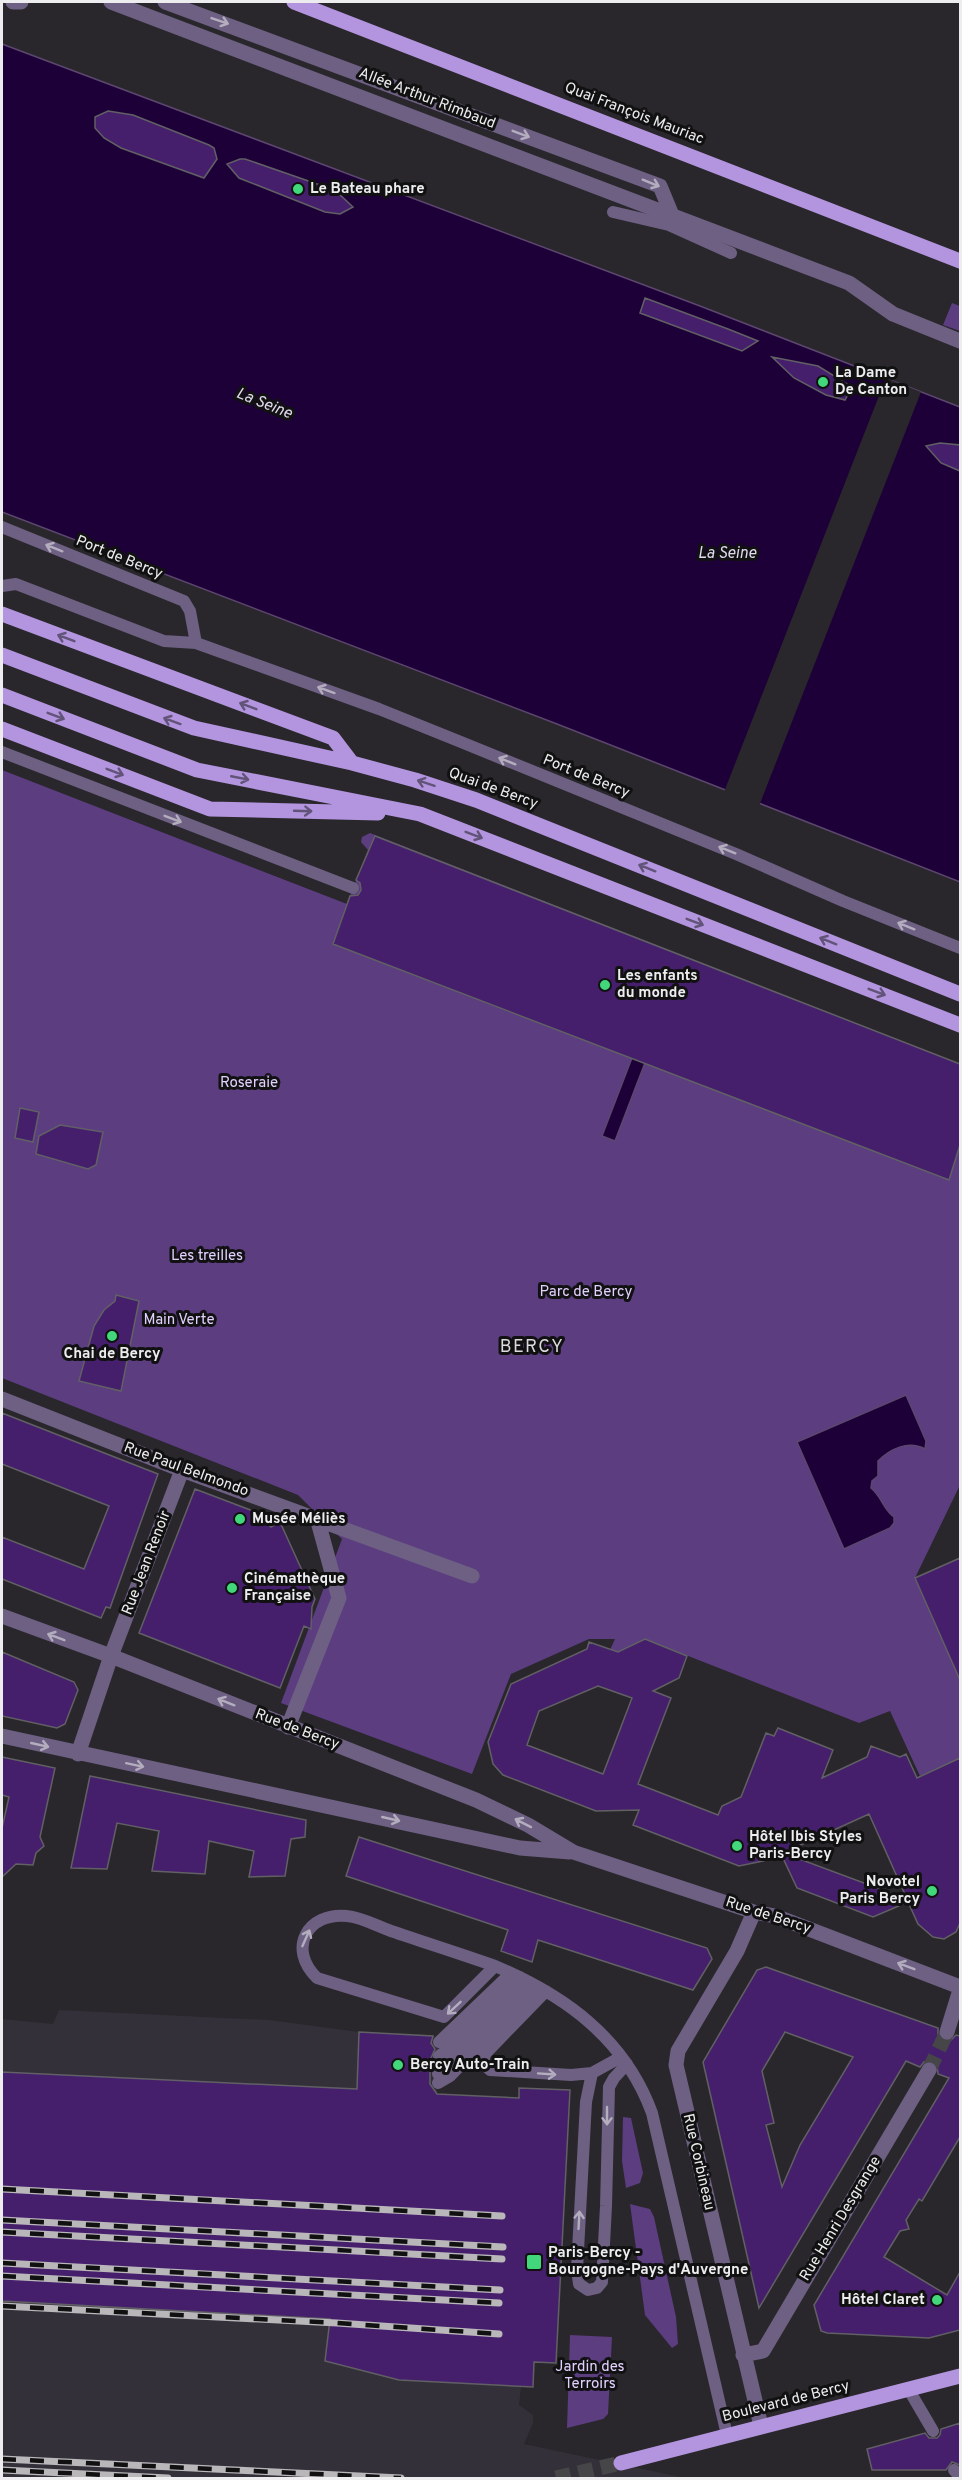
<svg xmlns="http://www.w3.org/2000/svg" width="962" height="2480" viewBox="0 0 962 2480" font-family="Overpass,sans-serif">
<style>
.built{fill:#333039}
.green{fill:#5b3d80}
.water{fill:#1e0039;stroke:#5c476f;stroke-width:1.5}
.pier{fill:#29272b}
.building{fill:#451f6c;stroke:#616064;stroke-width:1.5;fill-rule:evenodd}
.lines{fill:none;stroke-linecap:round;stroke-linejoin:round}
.street-tunnel{stroke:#464548;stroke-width:15;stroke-dasharray:15 8;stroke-linecap:butt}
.primary-tunnel{stroke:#464548;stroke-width:15;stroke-dasharray:15 8;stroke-linecap:butt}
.lane{stroke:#6d6083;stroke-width:12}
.street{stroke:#6d6083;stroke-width:15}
.primary{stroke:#b395df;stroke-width:15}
.rail-casing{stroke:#b9b7ba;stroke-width:7}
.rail{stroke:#111112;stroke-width:4.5;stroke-dasharray:14;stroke-linecap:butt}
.oneway{stroke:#b3adbe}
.oneway2{stroke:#625378}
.poi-dot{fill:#42d77b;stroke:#111112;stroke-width:2}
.labels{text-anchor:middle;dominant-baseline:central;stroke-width:6;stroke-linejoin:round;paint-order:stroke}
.street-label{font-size:15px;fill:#edecee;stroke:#111112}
.poi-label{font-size:15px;font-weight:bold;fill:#edecee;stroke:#111112;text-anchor:start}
.park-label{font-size:15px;fill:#e2d1fe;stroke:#111112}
.water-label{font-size:16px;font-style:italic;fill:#e0d8ee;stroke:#111112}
.quarter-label{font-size:18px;letter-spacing:1.5px;fill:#dcdade;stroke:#111112}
</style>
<rect width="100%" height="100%" fill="#29272b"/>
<!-- built -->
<path class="built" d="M59,2010L269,2020L359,2032L440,2037L437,2094L518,2098L519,2088L570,2090L556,2363L534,2362L533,2387H521L519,2405L533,2415V2423L524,2444L685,2478H2V2019L53,2024Z"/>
<!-- green -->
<path class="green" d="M952,303L960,306V331L943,325Z
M2,770L347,904L368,850L361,842L362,837L370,833L960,1064V1485L915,1578L960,1680V1758L920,1776L890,1711L859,1723L645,1639L618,1652L610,1650L615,1639H589L511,1674L472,1774L281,1703L342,1539L298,1495L2,1378Z
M623,2117L631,2118L643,2173L640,2183L626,2188L622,2161Z
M630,2204L650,2209L654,2217L676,2317L678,2344L672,2348L645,2315Z
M570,2335L612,2337L608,2414L603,2419L567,2428Z"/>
<!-- water -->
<path class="water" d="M2,44L700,306L960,407V882L557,724L2,512Z
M635,1050L648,1055L615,1141L602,1136Z
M906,1395L926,1441L925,1449C908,1440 890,1449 878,1461V1476L872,1481L871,1488C882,1497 883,1509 894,1517V1523L890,1528L844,1549L797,1442Z"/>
<!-- pier -->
<path class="pier" d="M886,378L921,392L759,806L724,792Z"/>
<!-- building -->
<path class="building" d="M108,111L133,115L209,145L214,148L217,159L204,178L121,148L104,138L95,128V117Z
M240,159H245L320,185L338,193L353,207L340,214L325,212L239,178L227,164Z
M645,298L728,329L758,341L742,351L640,313Z
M772,357L818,366L852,387L845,400L826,395L794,378Z
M940,443L960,445V471L941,463L926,446Z
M375,836L960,1064V1145L949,1180L333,944L350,896L358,895L361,890L360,883L356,880Z
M20,1108L39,1112L33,1142L15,1138Z
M60,1125L103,1132L96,1165L88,1169L36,1154L39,1136Z
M116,1295L139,1301L121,1391L79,1381L94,1326L104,1310L115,1301Z
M2,1413L158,1474L110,1608L106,1607L101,1618L2,1579V1537L84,1569L109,1506L2,1464Z
M195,1489L253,1511L271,1527L280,1522L315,1599L312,1607L311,1629L304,1626L280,1688L139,1633Z
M960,1558V1680L915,1578Z
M645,1639L687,1656L679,1678L653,1691L671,1698L638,1784L718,1815L722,1806L741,1797L766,1733L774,1736L778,1728L833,1750L822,1778L867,1757L871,1746L900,1757L906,1754L917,1778L960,1758V1923L956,1932L944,1939L933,1937L918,1924L908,1902L873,1917L797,1888L781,1854L763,1861L739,1866L633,1825L639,1810L596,1811L503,1775L493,1764L488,1742L511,1684L587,1649L589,1642L618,1652ZM598,1686L632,1698L603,1774L527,1745L539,1711ZM869,1814L907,1899L783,1853Z
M2,1652L74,1682L78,1690L65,1724L57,1728L2,1716Z
M2,1757L55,1768L40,1837L44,1846L36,1853L33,1865L16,1864L2,1877V1828L9,1797L2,1795Z
M90,1776L306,1820L305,1837L291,1839L285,1876L249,1877L254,1851L209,1841L205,1874L152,1871L159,1831L117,1823L107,1869L71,1868Z
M359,1837L707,1948L712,1959L693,1990L538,1940L532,1962L501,1951L508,1930L346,1876Z
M766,1967L938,2028V2035L944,2041H950L956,2035L960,2036V2137L922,2201L919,2199L906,2220L909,2229L900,2231L884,2257L947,2295L960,2272V2330L929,2338L827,2333L821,2331L814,2305L949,2078L938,2074L937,2065L930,2060L924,2062L920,2067L906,2061L759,2308L703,2062L757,1970ZM785,2032L853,2057L800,2145L782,2187L766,2125L774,2123L762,2071Z
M359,2032L433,2036L431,2043L435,2049L431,2058L437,2064L430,2071V2084L437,2094L519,2098V2088L570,2090L556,2363L534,2362L533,2387L399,2380L325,2361L330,2319L2,2301V2072L357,2089Z
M960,2423V2465L952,2462L946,2470H872L867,2449L925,2433L929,2438H937L940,2435L941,2429Z"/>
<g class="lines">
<!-- street-tunnel -->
<path class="street-tunnel" d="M929,2070L947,2032"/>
<!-- primary-tunnel -->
<path class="primary-tunnel" d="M556,2478L621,2463"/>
<!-- lane -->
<path class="lane" d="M613,212L669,225
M672,215L669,225L731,253
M2,527L184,601L190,611L196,643
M2,586L16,584L164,641L196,643L379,709L461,742L736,854L843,901L960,948
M2,752L353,888
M495,1966L444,2017L317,1978C287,1949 307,1912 347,1916C361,1917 377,1926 391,1931C426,1943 461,1954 495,1966C566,1996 625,2039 652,2113L727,2435
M546,1991L485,2054L483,2063L490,2070L571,2075L592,2073
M439,2042L511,1973
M439,2056L451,2047L520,1977
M621,2057L592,2073L586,2102L577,2269L579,2284L588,2290L597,2288L602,2282L606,2206L609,2087L614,2078L627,2064
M438,2074L529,1982
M438,2083L450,2076L537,1986
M909,2390L933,2431
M954,2470L960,2477"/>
<!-- street -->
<path class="street" d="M13,2H21
M111,2L849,283L893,314L960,341
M165,2L660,186L672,215
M2,1399L182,1470L472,1576
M2,1616L111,1656L476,1800L528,1825L573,1852L754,1912L775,1916L960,1987
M288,1727L339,1598L317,1518
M2,1736L520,1848L570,1852
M78,1754L111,1656L182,1470
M754,1912L737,1951L678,2051L676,2065L761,2426
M947,2032L960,1990
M743,2355L763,2351L929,2070"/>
<!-- primary -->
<path class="primary" d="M294,2L960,261
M2,614L333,738L352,763
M2,655L194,728L352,763L415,780L476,800L960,994
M2,695L197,770L420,814L960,1025
M2,729L210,809L378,813
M621,2463L960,2376"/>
<!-- rail casing -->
<g class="rail-casing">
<path id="rail" d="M2,2189L502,2216
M2,2220L503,2247
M2,2232L502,2259
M2,2263L500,2290
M2,2276L499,2303
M2,2306L337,2323L499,2334
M2,2459L401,2478
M2,2470L168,2478"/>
</g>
<!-- rail -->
<use href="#rail" class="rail"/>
</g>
<!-- one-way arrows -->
<defs><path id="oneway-shaft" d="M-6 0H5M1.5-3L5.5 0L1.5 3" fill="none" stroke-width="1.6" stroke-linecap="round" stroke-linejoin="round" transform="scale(1.5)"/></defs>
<g class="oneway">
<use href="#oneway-shaft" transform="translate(220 21) rotate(19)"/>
<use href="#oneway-shaft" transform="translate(521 134) rotate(21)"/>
<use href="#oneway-shaft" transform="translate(651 183) rotate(22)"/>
<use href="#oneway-shaft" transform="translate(54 548) rotate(-158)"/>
<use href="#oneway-shaft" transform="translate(326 690) rotate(-160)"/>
<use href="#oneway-shaft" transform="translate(507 761) rotate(-158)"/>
<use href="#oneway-shaft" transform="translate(173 819) rotate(21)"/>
<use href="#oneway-shaft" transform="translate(727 850) rotate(-158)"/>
<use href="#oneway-shaft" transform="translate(906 926) rotate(-158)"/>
<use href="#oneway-shaft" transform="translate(56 1637) rotate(-159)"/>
<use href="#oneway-shaft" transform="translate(226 1702) rotate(-158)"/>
<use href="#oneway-shaft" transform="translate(40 1745) rotate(13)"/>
<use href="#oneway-shaft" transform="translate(135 1765) rotate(12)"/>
<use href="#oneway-shaft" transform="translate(391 1819) rotate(13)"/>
<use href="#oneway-shaft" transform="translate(523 1823) rotate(-153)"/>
<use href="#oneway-shaft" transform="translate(306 1938) rotate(-66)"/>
<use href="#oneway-shaft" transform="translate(906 1966) rotate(-159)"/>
<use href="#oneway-shaft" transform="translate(454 2008) rotate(137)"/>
<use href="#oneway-shaft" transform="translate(547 2074) rotate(4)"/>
<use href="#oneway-shaft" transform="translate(607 2116) rotate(90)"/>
<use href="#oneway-shaft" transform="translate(579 2220) rotate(-87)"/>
</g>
<g class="oneway2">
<use href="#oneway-shaft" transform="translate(66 638) rotate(-159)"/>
<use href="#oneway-shaft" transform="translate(248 706) rotate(-159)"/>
<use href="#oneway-shaft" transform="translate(56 716) rotate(21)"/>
<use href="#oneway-shaft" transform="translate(172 721) rotate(-160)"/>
<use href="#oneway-shaft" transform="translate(115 772) rotate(21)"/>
<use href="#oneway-shaft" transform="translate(240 778) rotate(11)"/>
<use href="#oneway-shaft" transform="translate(426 783) rotate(-162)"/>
<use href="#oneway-shaft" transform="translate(303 811) rotate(2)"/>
<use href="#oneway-shaft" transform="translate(474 835) rotate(21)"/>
<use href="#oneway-shaft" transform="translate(647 868) rotate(-158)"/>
<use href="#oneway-shaft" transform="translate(695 922) rotate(21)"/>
<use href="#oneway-shaft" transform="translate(828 941) rotate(-158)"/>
<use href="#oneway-shaft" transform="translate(877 992) rotate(21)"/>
</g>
<!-- markers -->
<g class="poi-dot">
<circle cx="298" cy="189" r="6"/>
<circle cx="823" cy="382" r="6"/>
<circle cx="605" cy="985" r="6"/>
<circle cx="112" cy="1336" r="6"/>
<circle cx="240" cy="1519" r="6"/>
<circle cx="232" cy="1588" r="6"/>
<circle cx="737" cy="1846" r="6"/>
<circle cx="932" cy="1891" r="6"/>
<circle cx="398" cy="2065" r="6"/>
<rect x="526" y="2254" width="16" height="16" rx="3"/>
<circle cx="937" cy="2300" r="6"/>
</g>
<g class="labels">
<!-- street labels -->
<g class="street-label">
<text transform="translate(427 99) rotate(21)">Allée Arthur Rimbaud</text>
<text transform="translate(634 114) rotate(21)">Quai François Mauriac</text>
<text transform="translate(119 558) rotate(22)">Port de Bercy</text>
<text transform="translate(586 777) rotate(22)">Port de Bercy</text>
<text transform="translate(493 789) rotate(20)">Quai de Bercy</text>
<text transform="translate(186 1470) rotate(20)">Rue Paul Belmondo</text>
<text transform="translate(147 1563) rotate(-69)">Rue Jean Renoir</text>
<text transform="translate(297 1730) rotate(21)">Rue de Bercy</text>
<text transform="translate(768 1916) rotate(18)">Rue de Bercy</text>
<text transform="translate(698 2162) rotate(77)">Rue Corbineau</text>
<text transform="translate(841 2219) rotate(-59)">Rue Henri Desgrange</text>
<text transform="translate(786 2402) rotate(-14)">Boulevard de Bercy</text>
</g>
<!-- poi labels -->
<g class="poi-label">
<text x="310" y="189">Le Bateau phare</text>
<text x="835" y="373">La Dame<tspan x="835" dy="17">De Canton</tspan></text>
<text x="617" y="976">Les enfants<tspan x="617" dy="17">du monde</tspan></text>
<text x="112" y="1354" text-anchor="middle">Chai de Bercy</text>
<text x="252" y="1519">Musée Méliès</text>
<text x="244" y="1579">Cinémathèque<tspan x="244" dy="17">Française</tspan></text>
<text x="749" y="1837">Hôtel Ibis Styles<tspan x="749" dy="17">Paris-Bercy</tspan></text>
<text x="920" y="1882" text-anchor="end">Novotel<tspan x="920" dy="17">Paris Bercy</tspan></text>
<text x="410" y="2065">Bercy Auto-Train</text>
<text x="548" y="2253">Paris-Bercy -<tspan x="548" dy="17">Bourgogne-Pays d'Auvergne</tspan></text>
<text x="925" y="2300" text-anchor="end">Hôtel Claret</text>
</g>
<!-- park labels -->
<g class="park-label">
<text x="249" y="1083">Roseraie</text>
<text x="207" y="1256">Les treilles</text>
<text x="586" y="1292">Parc de Bercy</text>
<text x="179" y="1320">Main Verte</text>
<text x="590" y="2367">Jardin des<tspan x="590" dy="17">Terroirs</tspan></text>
</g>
<!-- water labels -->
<g class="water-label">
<text transform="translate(264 404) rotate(22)">La Seine</text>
<text x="727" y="554">La Seine</text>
</g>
<!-- quarter labels -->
<g class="quarter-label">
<text x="532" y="1347">BERCY</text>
</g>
</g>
<!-- border -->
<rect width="962" height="2480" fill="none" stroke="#edecee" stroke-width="6"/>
</svg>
